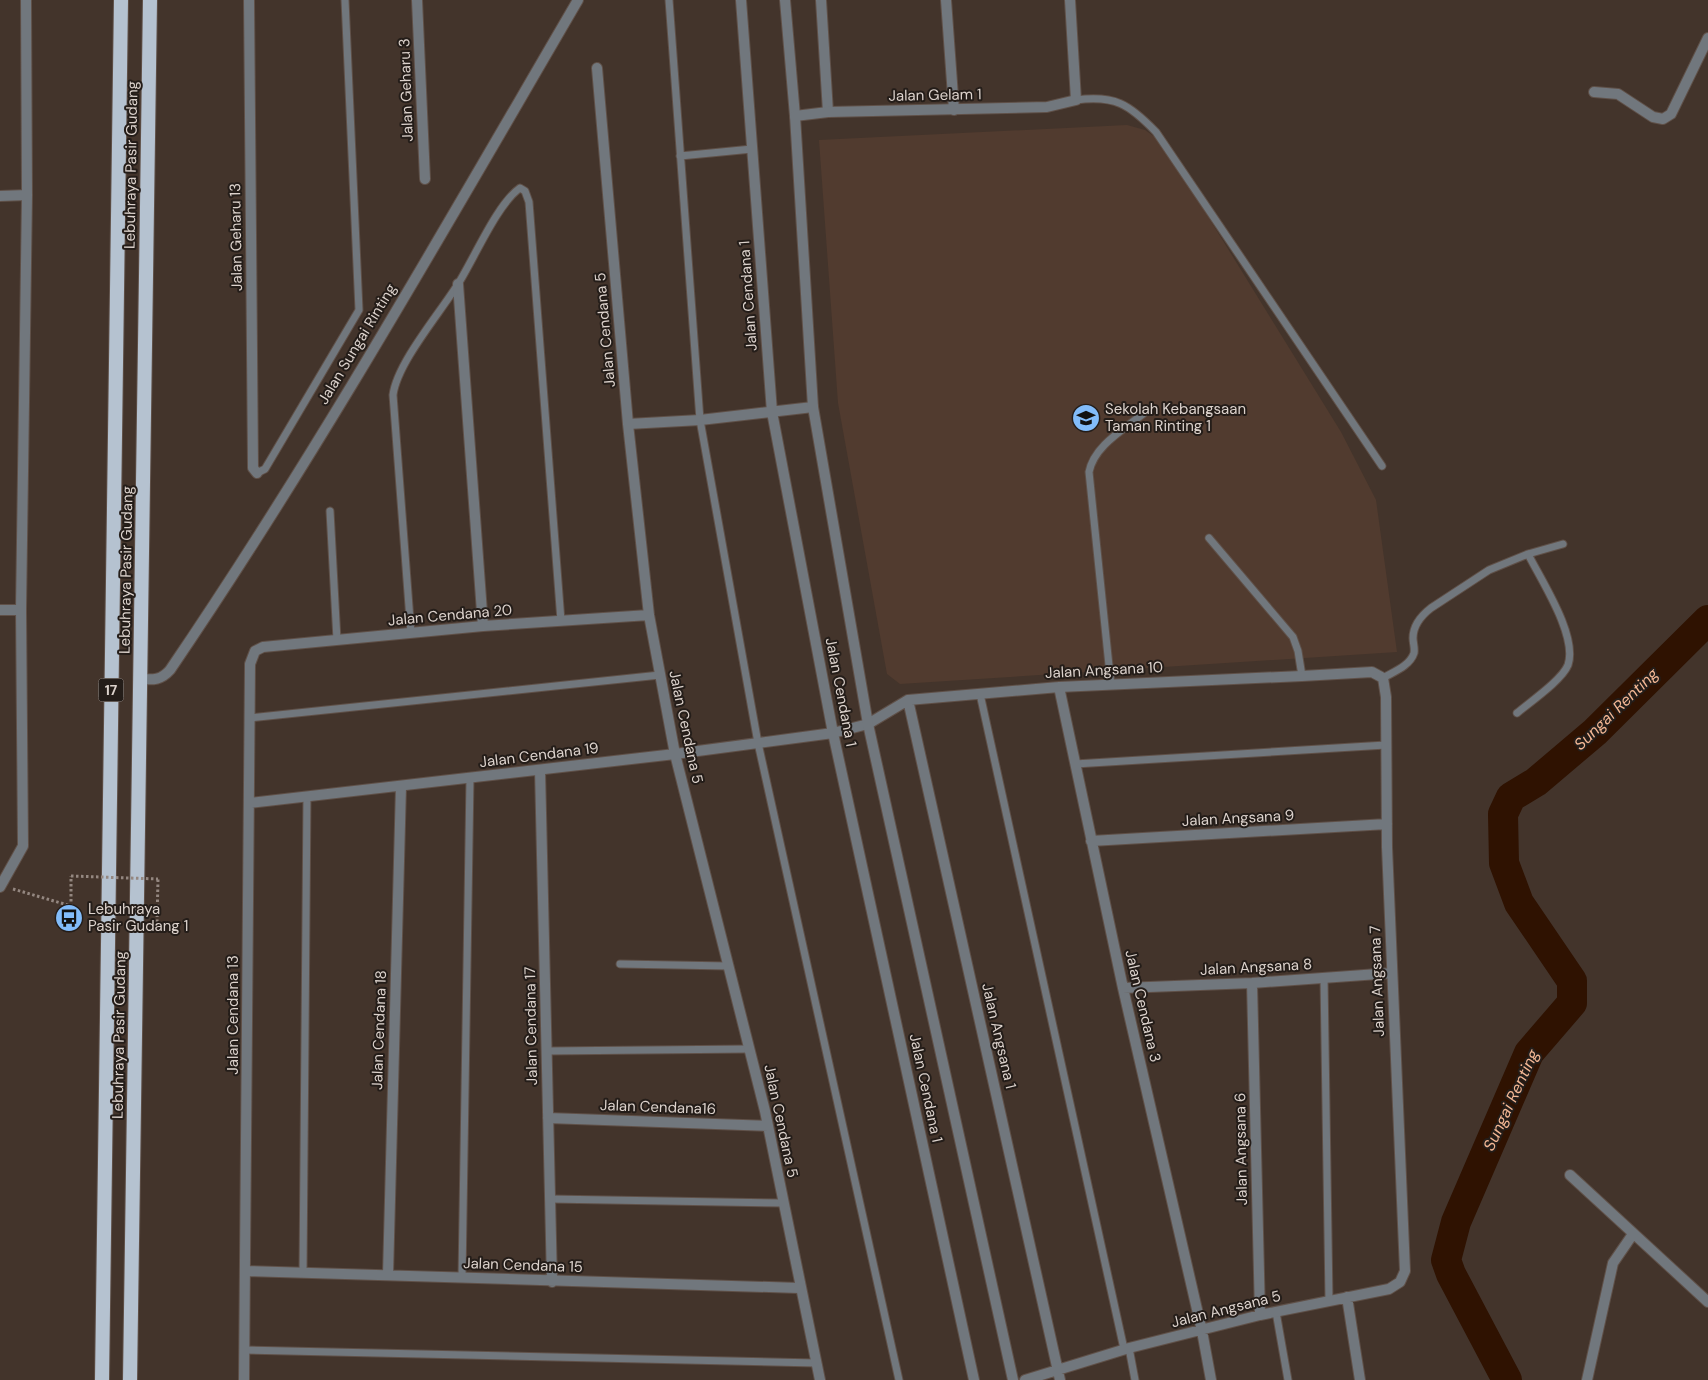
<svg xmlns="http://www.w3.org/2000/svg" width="1708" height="1380" viewBox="0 0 1708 1380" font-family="'DM Sans',sans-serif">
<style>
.built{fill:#513b2f}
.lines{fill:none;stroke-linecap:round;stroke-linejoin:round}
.river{stroke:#2f1201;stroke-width:30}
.service-casing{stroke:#5f5048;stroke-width:9}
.minor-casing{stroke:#5f5048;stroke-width:12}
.tertiary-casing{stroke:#5f5048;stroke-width:12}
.trunk-casing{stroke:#5f5048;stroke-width:16}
.path{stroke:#948780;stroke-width:3;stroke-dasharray:2.5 2.5;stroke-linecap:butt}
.service{stroke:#71777d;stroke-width:7}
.minor{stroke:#71777d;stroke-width:10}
.tertiary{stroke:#71777d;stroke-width:10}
.trunk{stroke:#b5c2d0;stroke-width:14}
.path-bridge{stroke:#948780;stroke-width:3;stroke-dasharray:2.5 2.5;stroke-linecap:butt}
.labels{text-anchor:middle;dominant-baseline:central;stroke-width:4;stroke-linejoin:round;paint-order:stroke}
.shield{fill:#241d19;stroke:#a59c96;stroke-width:1}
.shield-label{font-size:14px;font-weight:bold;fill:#dcd2cc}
.street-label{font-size:15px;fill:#dcd2cc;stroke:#241d19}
.poi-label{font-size:15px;fill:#dcd2cc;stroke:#241d19;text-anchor:start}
.water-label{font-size:16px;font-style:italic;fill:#f4b794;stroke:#241d19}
</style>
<rect width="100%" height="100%" fill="#43342b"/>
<!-- built -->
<path class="built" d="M1127,125L1145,130L1162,142L1341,432L1376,500L1397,652L900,684L887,674L838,403L819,140Z"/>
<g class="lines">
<!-- river -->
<path class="river" d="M1507,1380L1451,1274L1446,1260L1456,1222L1529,1053L1572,1003V981L1519,903L1504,863L1503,814L1511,797L1536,782L1595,732L1708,620"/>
<!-- service casing -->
<g class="service-casing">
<path id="service" d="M669,0L700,420L758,743L899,1380
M1076,100C1115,95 1129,104 1156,132L1382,466
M680,156L752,149
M257,473L265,469L359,310L345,0
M330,511L337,640
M1209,538L1293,637L1298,651L1302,676
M411,633L393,395C397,363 440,313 458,284C474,259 497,204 520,188L525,191L529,202L561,621
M1383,678C1393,672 1410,666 1414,653C1415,648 1413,643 1413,638C1413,625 1422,615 1431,608L1489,570L1528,554L1563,544
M1111,685L1089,472C1094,446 1123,430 1143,414
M980,694L1124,1349
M1517,713C1530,702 1562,680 1568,665C1578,636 1541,580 1528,554
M250,718L660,675
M1075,764L1386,745
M620,964L728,966
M1324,978L1329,1300
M547,1051L749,1049
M550,1199L783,1203
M303,1273L307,796
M462,1278L470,778
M1276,1312L1288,1380
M1129,1348L1135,1380
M244,1350L816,1363"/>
</g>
<!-- minor casing -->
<g class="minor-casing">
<path id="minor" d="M249,0L253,468L257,473
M417,0L425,179
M741,0L772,412L833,733L974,1380
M785,0L795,116
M821,0L828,112
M946,0L954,110
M597,68L628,424L649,615L675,754L765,1111L820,1380
M1594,92L1618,94L1653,117L1663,119L1671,114L1708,38
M0,196L27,195
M458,284L483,626
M628,424L700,420L813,407
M0,610H21
M1059,687L1123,988L1202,1331L1211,1380
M908,700L1060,1380
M540,770L552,1282
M249,803L675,754L833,733L868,724L908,700L1059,687L1302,676L1372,672L1383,678L1386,697L1387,847L1405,1271L1400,1282L1389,1289L1260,1315L1129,1348L1025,1380
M1091,841L1387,824
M0,887L23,846L21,610L27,195L26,0
M1252,983L1260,1315
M1123,988L1252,983L1392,973
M548,1118L768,1126
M1570,1175L1708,1302
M246,1271L799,1288
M388,1275L401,786
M1347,1297L1360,1380
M244,1380L250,664L255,651L263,647L483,626L649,615
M1587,1380L1613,1263L1633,1234"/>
</g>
<!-- tertiary casing -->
<g class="tertiary-casing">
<path id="tertiary" d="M141,679C154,680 161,680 170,670C317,454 446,226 578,0
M1013,1380L868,724L813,407L795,116L828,112L1047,107L1076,100L1070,0"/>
</g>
<!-- trunk casing -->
<g class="trunk-casing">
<path id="trunk" d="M102,1380L121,0
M130,1380L150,0"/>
</g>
<!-- path -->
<path class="path" d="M13,889L71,906V876
M157,922L158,879"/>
<!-- service -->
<use href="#service" class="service"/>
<!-- minor -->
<use href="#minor" class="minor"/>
<!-- tertiary -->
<use href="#tertiary" class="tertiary"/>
<!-- trunk -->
<use href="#trunk" class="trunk"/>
<!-- path-bridge -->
<path class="path-bridge" d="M71,876L158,879"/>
</g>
<!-- icons -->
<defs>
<g id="school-disc" transform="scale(1.4375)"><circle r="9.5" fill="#82bcfa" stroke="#241d19"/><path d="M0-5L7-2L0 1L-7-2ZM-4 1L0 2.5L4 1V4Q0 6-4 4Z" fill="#111"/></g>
<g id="bus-disc" transform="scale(1.4375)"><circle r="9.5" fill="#82bcfa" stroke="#241d19"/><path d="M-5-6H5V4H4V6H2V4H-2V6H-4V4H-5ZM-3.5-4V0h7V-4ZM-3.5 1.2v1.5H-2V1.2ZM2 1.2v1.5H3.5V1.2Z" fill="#111"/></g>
</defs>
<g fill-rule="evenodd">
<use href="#school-disc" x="1086" y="418"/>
<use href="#bus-disc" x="69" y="918"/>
</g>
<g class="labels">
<!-- shield labels -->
<rect class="shield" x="98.5" y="678.5" width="25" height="23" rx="4"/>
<g class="shield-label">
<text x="111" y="690">17</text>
</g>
<!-- street labels -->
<g class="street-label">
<text transform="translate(406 90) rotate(-92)">Jalan Geharu 3</text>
<text transform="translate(935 95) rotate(-1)">Jalan Gelam 1</text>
<text transform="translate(131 165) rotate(-89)">Lebuhraya Pasir Gudang</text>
<text transform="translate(236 237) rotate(-91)">Jalan Geharu 13</text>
<text transform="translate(748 296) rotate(-94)">Jalan Cendana 1</text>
<text transform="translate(605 330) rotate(-95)">Jalan Cendana 5</text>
<text transform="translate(357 344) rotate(-59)">Jalan Sungai Rinting</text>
<text transform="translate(126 570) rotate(-89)">Lebuhraya Pasir Gudang</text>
<text transform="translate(450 615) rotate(-5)">Jalan Cendana 20</text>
<text transform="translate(1104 670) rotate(-3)">Jalan Angsana 10</text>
<text transform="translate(841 692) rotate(79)">Jalan Cendana 1</text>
<text transform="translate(686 727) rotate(78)">Jalan Cendana 5</text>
<text transform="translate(539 755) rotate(-7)">Jalan Cendana 19</text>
<text transform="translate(1238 818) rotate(-3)">Jalan Angsana 9</text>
<text transform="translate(1256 967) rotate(-3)">Jalan Angsana 8</text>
<text transform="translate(1377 981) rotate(-92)">Jalan Angsana 7</text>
<text transform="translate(1143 1006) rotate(77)">Jalan Cendana 3</text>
<text transform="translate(233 1015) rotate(-90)">Jalan Cendana 13</text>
<text transform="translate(531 1026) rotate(-91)">Jalan Cendana 17</text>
<text transform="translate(379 1030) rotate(-88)">Jalan Cendana 18</text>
<text transform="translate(119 1035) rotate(-89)">Lebuhraya Pasir Gudang</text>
<text transform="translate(999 1036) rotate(77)">Jalan Angsana 1</text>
<text transform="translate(926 1088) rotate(78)">Jalan Cendana 1</text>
<text transform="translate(658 1107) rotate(2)">Jalan Cendana16</text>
<text transform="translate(781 1121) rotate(78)">Jalan Cendana 5</text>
<text transform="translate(1241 1149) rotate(-91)">Jalan Angsana 6</text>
<text transform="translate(523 1265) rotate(2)">Jalan Cendana 15</text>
<text transform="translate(1226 1309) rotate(-14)">Jalan Angsana 5</text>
</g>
<!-- poi labels -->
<g class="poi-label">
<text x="1105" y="409">Sekolah Kebangsaan<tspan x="1105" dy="17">Taman Rinting 1</tspan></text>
<text x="88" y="909">Lebuhraya<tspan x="88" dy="17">Pasir Gudang 1</tspan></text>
</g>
<!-- water labels -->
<g class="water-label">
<text transform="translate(1616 709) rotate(-44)">Sungai Renting</text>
<text transform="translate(1511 1100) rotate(-65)">Sungai Renting</text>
</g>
</g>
</svg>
